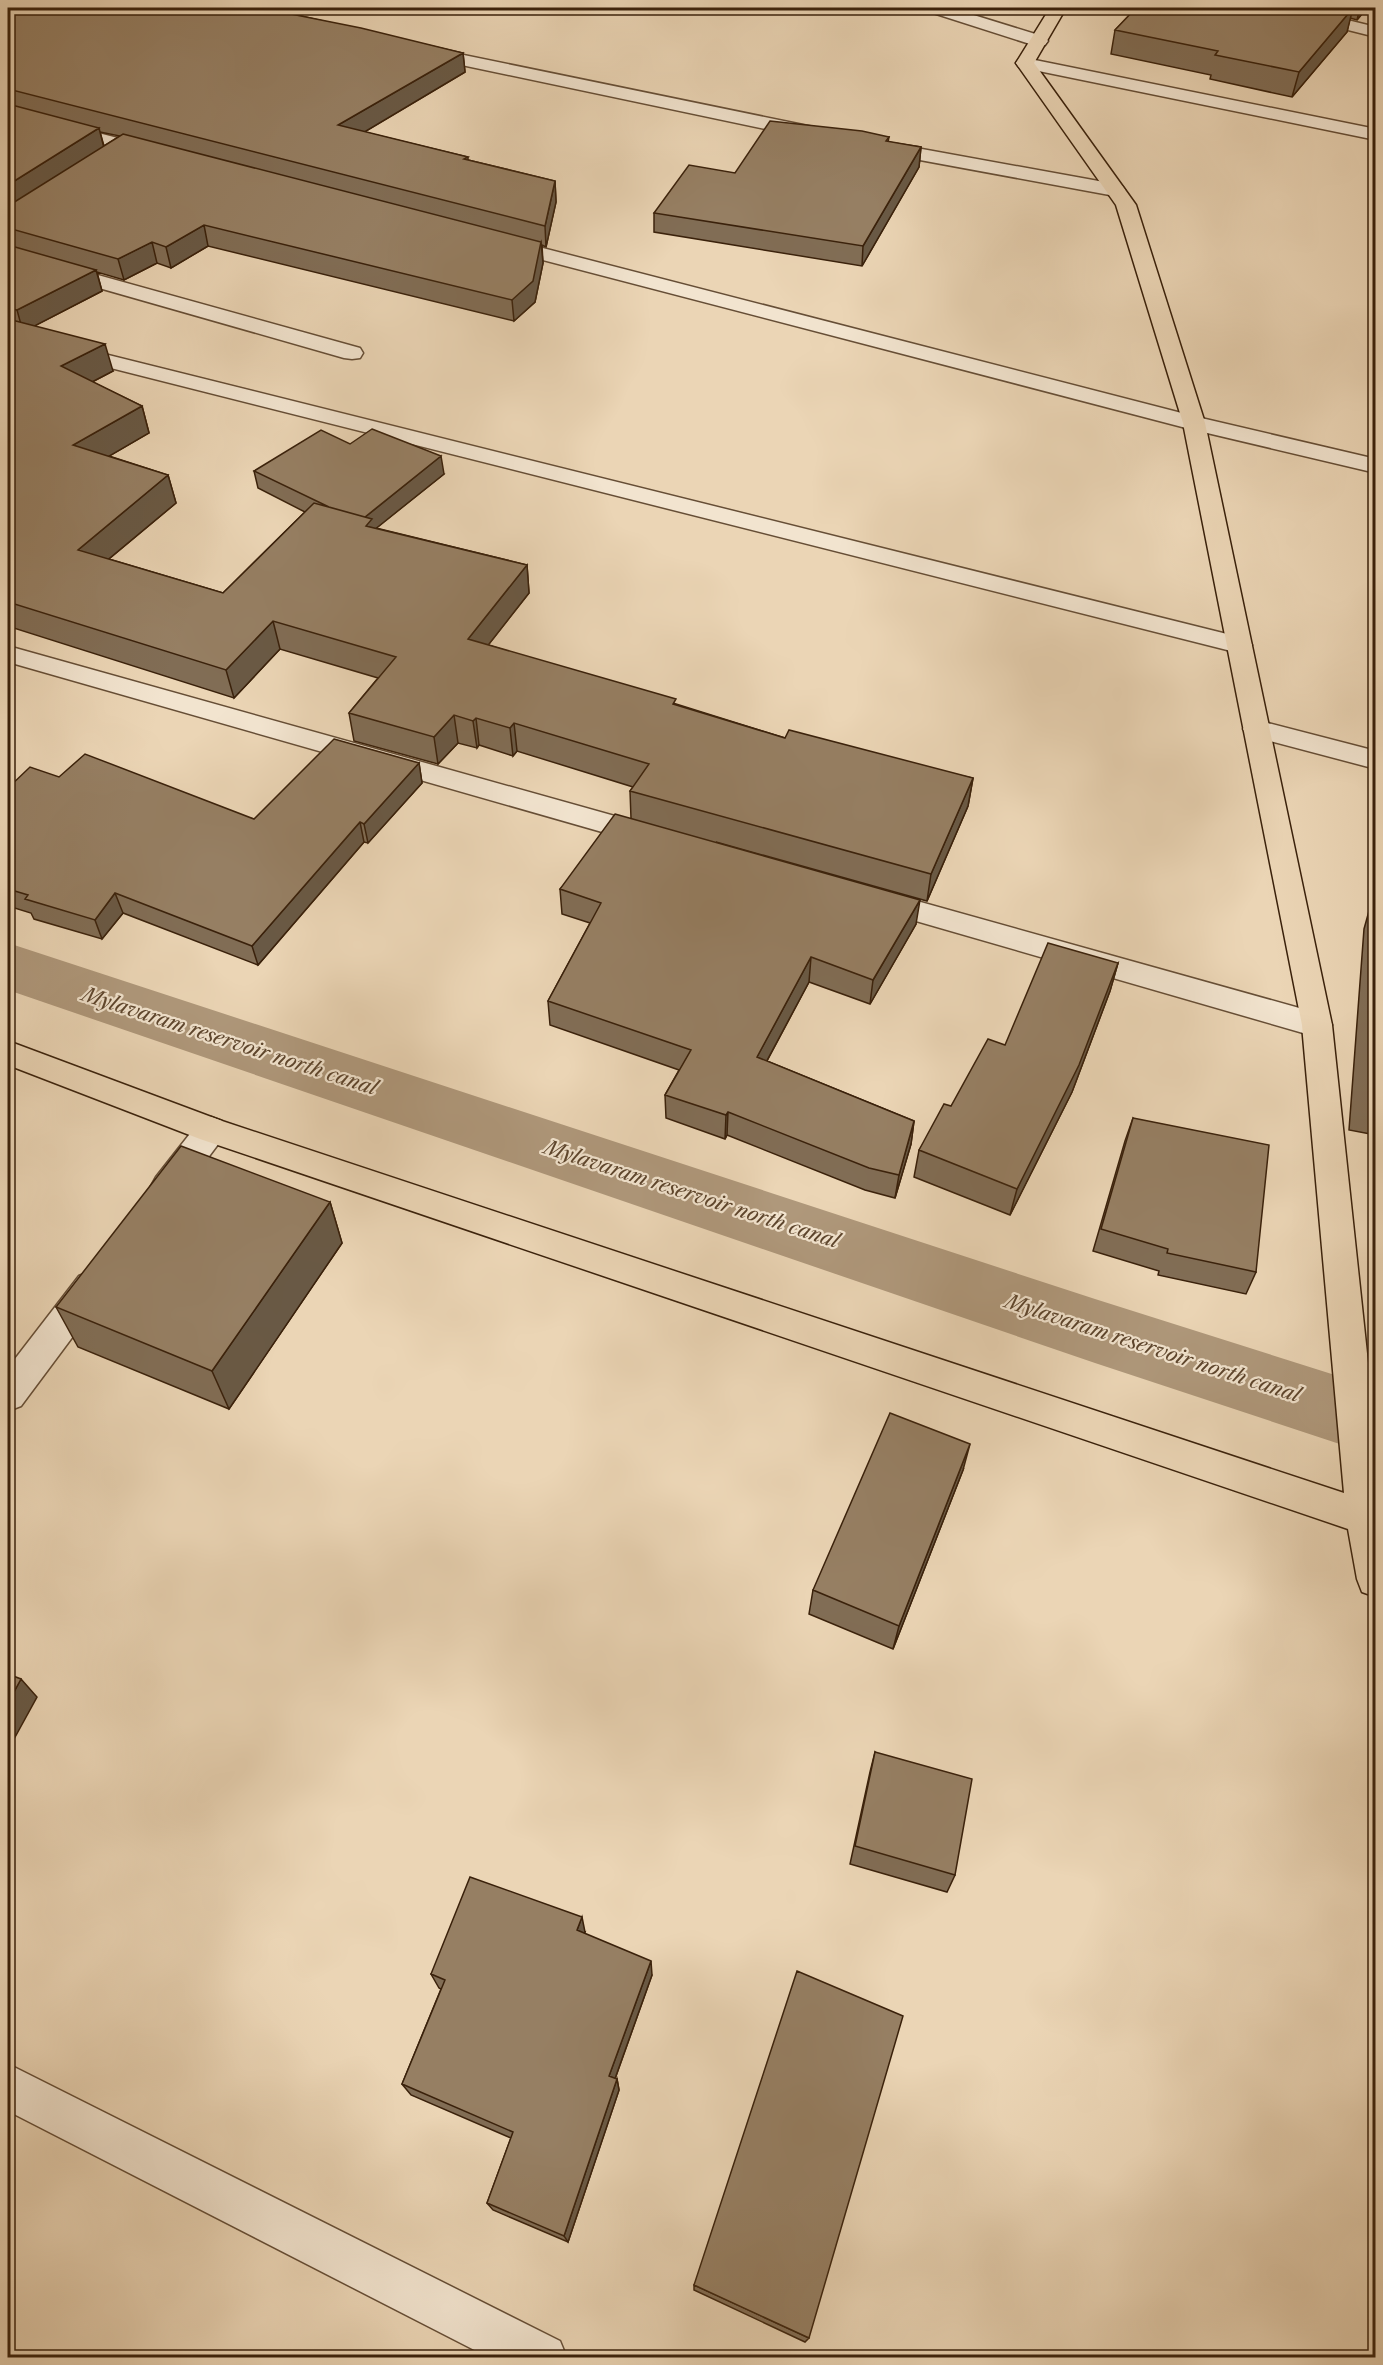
<svg xmlns="http://www.w3.org/2000/svg" width="1383" height="2365" viewBox="0 0 1383 2365" font-family="'Libre Caslon Text',serif">
<style>
.lines{fill:none;stroke-linecap:round;stroke-linejoin:round}
.canal{fill:#af987b;fill-rule:evenodd}
.minor-casing{stroke:#664e36;stroke-width:3}
.major-casing{stroke:#3a210b;stroke-width:3}
.minor{fill:#f2e4cf;fill-rule:evenodd}
.major{fill:#ebd5b5;fill-rule:evenodd}
.wall{fill:#816d55;stroke:#3a210b;stroke-width:1.5;fill-rule:evenodd}
.shaded-wall{fill:#695945;stroke:#3a210b;stroke-width:1.5}
.building{fill:#967f63;stroke:#3a210b;stroke-width:1.5}
.labels{text-anchor:middle;dominant-baseline:central;stroke-width:4.5;stroke-linejoin:round;paint-order:stroke}
.water-label{font-size:20px;font-style:italic;fill:#5d452d;stroke:#f2e4cf}
</style>
<rect width="100%" height="100%" fill="#ebd5b5"/>
<filter id="stains"><feTurbulence type="fractalNoise" baseFrequency=".00333" numOctaves="4"/><feColorMatrix values="0 0 0 0 .2 0 0 0 0 .09 0 0 0 0 .02 0 0 0 .5 -.17"/></filter>
<radialGradient id="worn" r=".72"><stop offset=".6" stop-color="#630" stop-opacity="0"/><stop offset="1" stop-color="#630" stop-opacity=".3"/></radialGradient>
<g class="lines">
<!-- canal -->
<path class="canal" d="M8,943L1095,1299L1376,1388V1456L1095,1363L8,990Z"/>
<!-- minor casing -->
<g class="minor-casing">
<path id="minor" d="M928,8H951L1045,37L1048,41L1045,45H1033L930,12Z
M1274,8H1298L1376,27V37L1276,12Z
M420,46L813,127L820,129L822,133L820,137L813,139L414,55L411,51L414,47Z
M1025,58L1376,129V140L1019,67L1016,63L1019,59Z
M8,110L161,149L163,153L161,157L154,159L8,120Z
M878,141L1115,184L1122,186L1125,190L1122,194L1115,196L871,151L869,147L871,143Z
M500,237L1197,417L1376,459V473L1186,428L493,247L490,243L493,239Z
M8,250L360,348L363,353L360,358L352,359L344,358L8,262Z
M8,330L1239,637L1248,639L1252,645L1248,651L1239,653L8,342Z
M8,646L661,829L665,836L661,843L651,846L8,662Z
M1256,720L1376,751V769L1247,735L1243,729L1247,723Z
M874,889L1317,1013L1328,1017L1332,1025L1328,1033L1317,1037L864,906L859,899L864,892Z
M211,1117L222,1121L227,1130L222,1139L180,1195L168,1199L156,1195L151,1186L156,1177L200,1121Z
M91,1271L103,1276L108,1286L103,1296L21,1406L8,1411V1368L79,1276Z
M8,2064L560,2341L567,2358H490L8,2111Z"/>
</g>
<!-- major casing -->
<g class="major-casing">
<path id="major" d="M1050,8H1066L1034,63L1136,205L1205,423L1332,1025L1376,1438V1597L1362,1592L1357,1579L1348,1529L200,1139L8,1065V1041L222,1121L1344,1493L1302,1025L1183,423L1116,205L1016,63Z"/>
</g>
<!-- minor -->
<use href="#minor" class="minor"/>
<!-- major -->
<use href="#major" class="major"/>
</g>
<!-- wall -->
<path class="wall" d="M8,8H291L284,12L463,53L465,72L364,132L468,157V160L555,181L556,202L546,247L542,245L543,263L535,302L514,321L208,246L171,268L157,263L124,280L97,272L102,291L34,326L113,371L92,382L142,406L149,433L109,456L168,475L176,503L109,559L223,593L305,512L258,488L254,471L350,444L444,474L376,528L527,565L529,593L488,645L785,738L973,778L968,806L927,901L716,842L916,924L870,1004L809,982L767,1061L914,1121L911,1144L895,1198L865,1190L727,1135L725,1139L666,1118L665,1095L679,1070L550,1025L548,1001L590,923L562,914L560,889L631,818L630,791L633,787L517,751L513,756L479,745L477,748L458,743L438,764L354,741L349,713L378,678L280,649L234,698L14,628L8,634ZM100,132L120,136L104,146Z
M1136,8H1367L1357,20L1350,18L1347,32L1292,97L1210,79L1211,75L1111,54L1115,30Z
M889,137L888,142L921,147L919,167L862,266L654,232V213L735,173Z
M419,763L422,783L368,843L364,842L258,965L123,913L102,939L34,919L31,913L8,906V788L59,777L254,819Z
M1376,886V1135L1349,1130L1364,929Z
M1118,963L1110,991L1072,1092L1010,1215L914,1177L919,1150L951,1106L1005,1045Z
M1133,1118L1256,1272L1246,1294L1158,1275L1159,1271L1093,1251L1125,1141Z
M330,1202L342,1243L229,1409L78,1347L56,1307Z
M963,1470L893,1649L809,1614L813,1590Z
M875,1752L955,1875L947,1892L850,1864L870,1772Z
M585,1932L584,1934L652,1975L615,2079H617L619,2090L568,2242L493,2210L487,2203L511,2138L411,2095L402,2084L441,1989L439,1988L431,1974Z
M694,2285L809,2338L805,2342L694,2290Z"/>
<!-- shaded-wall -->
<path class="shaded-wall" d="M277,8H291L279,15Z
M1353,8L1347,32L1292,97L1299,72Z
M1360,8H1367L1357,20Z
M463,53L465,72L341,146L338,125Z
M99,128L104,148L8,210V185Z
M921,147L919,167L862,266L863,246Z
M555,181L556,202L546,247L545,226Z
M204,225L208,246L171,268L166,247Z
M152,242L157,263L124,280L118,259Z
M541,242L543,263L535,302L514,321L512,300Z
M96,270L102,291L23,332L17,310Z
M105,344L113,371L69,394L61,366Z
M142,406L149,433L82,472L73,445Z
M441,456L444,474L374,530L359,522Z
M168,475L176,503L87,577L78,550Z
M527,565L529,593L471,667L468,639Z
M8,611L14,628L8,634Z
M273,621L280,649L234,698L226,670Z
M454,715L458,743L438,764L434,737Z
M476,718L479,745L477,748L473,721Z
M514,723L517,751L513,756L510,728Z
M419,763L422,783L368,843L364,824Z
M973,778L968,806L927,901L931,874Z
M360,822L364,842L258,965L252,946Z
M115,893L123,913L102,939L95,920Z
M920,900L916,924L870,1004L873,980Z
M811,957L809,982L756,1081L757,1057Z
M1118,963L1110,991L1072,1092L1010,1215L1017,1189Z
M728,1112L727,1135L725,1139L726,1115Z
M914,1121L911,1144L895,1198L899,1175Z
M330,1202L342,1243L229,1409L212,1371Z
M970,1444L963,1470L893,1649L899,1626Z
M21,1679L37,1697L8,1750V1703Z
M582,1917L585,1932L580,1945L577,1930Z
M651,1961L652,1975L612,2087L609,2076Z
M617,2079L619,2090L568,2242L564,2236Z"/>
<!-- building -->
<path class="building" d="M8,8H261L361,28L463,53L338,125L468,157L464,159L555,181L545,226L8,89Z
M1136,8H1353L1299,72L1215,55L1218,51L1115,30Z
M8,104L99,128L8,185Z
M770,121L862,131L889,137L886,141L921,147L863,246L654,213L689,165L735,173Z
M123,134L541,242L533,281L512,300L204,225L166,247L152,242L118,259L8,228V206Z
M8,245L96,270L17,310L8,308Z
M8,319L105,344L61,366L142,406L73,445L168,475L78,550L223,593L314,503L372,519L366,526L527,565L468,639L676,699L673,704L785,738L789,730L973,778L931,874L630,791L649,764L514,723L510,728L476,718L473,721L454,715L434,737L349,713L396,657L273,621L226,670L8,602Z
M372,429L441,456L365,517L329,507L254,471L321,430L350,444Z
M334,739L419,763L364,824L360,822L252,946L115,893L95,920L25,899L28,895L8,889V788L30,767L59,777L85,754L254,819Z
M615,814L920,900L873,980L811,957L757,1057L914,1121L899,1175L869,1168L728,1112L726,1115L665,1095L691,1050L548,1001L601,903L560,889Z
M1048,943L1118,963L1079,1065L1017,1189L919,1150L944,1104L951,1106L988,1039L1005,1045Z
M1133,1118L1269,1145L1256,1272L1167,1253L1168,1249L1101,1229Z
M181,1146L330,1202L212,1371L56,1307Z
M890,1413L970,1444L899,1626L813,1590Z
M8,1674L21,1679L8,1703Z
M875,1752L972,1779L955,1875L855,1846Z
M470,1877L582,1917L577,1930L651,1961L609,2076L617,2079L564,2236L487,2203L513,2132L402,2084L445,1980L431,1974Z
M797,1971L903,2016L809,2338L694,2285Z"/>
<g class="labels">
<!-- water labels -->
<g class="water-label">
<text transform="translate(230 1041) rotate(18)">Mylavaram reservoir north canal</text>
<text transform="translate(692 1194) rotate(18)">Mylavaram reservoir north canal</text>
<text transform="translate(1153 1348) rotate(18)">Mylavaram reservoir north canal</text>
</g>
</g>
<!-- margin -->
<rect width="1383" height="2365" fill="none" stroke="#ebd5b5" stroke-width="30"/>
<rect x="9" y="9" width="1365" height="2347" fill="none" stroke="#3a210b" stroke-width="3"/>
<rect x="15" y="15" width="1353" height="2335" fill="none" stroke="#3a210b" stroke-width="1.5"/>
<rect width="100%" height="100%" filter="url(#stains)"/>
<rect width="100%" height="100%" fill="url(#worn)"/>
</svg>
